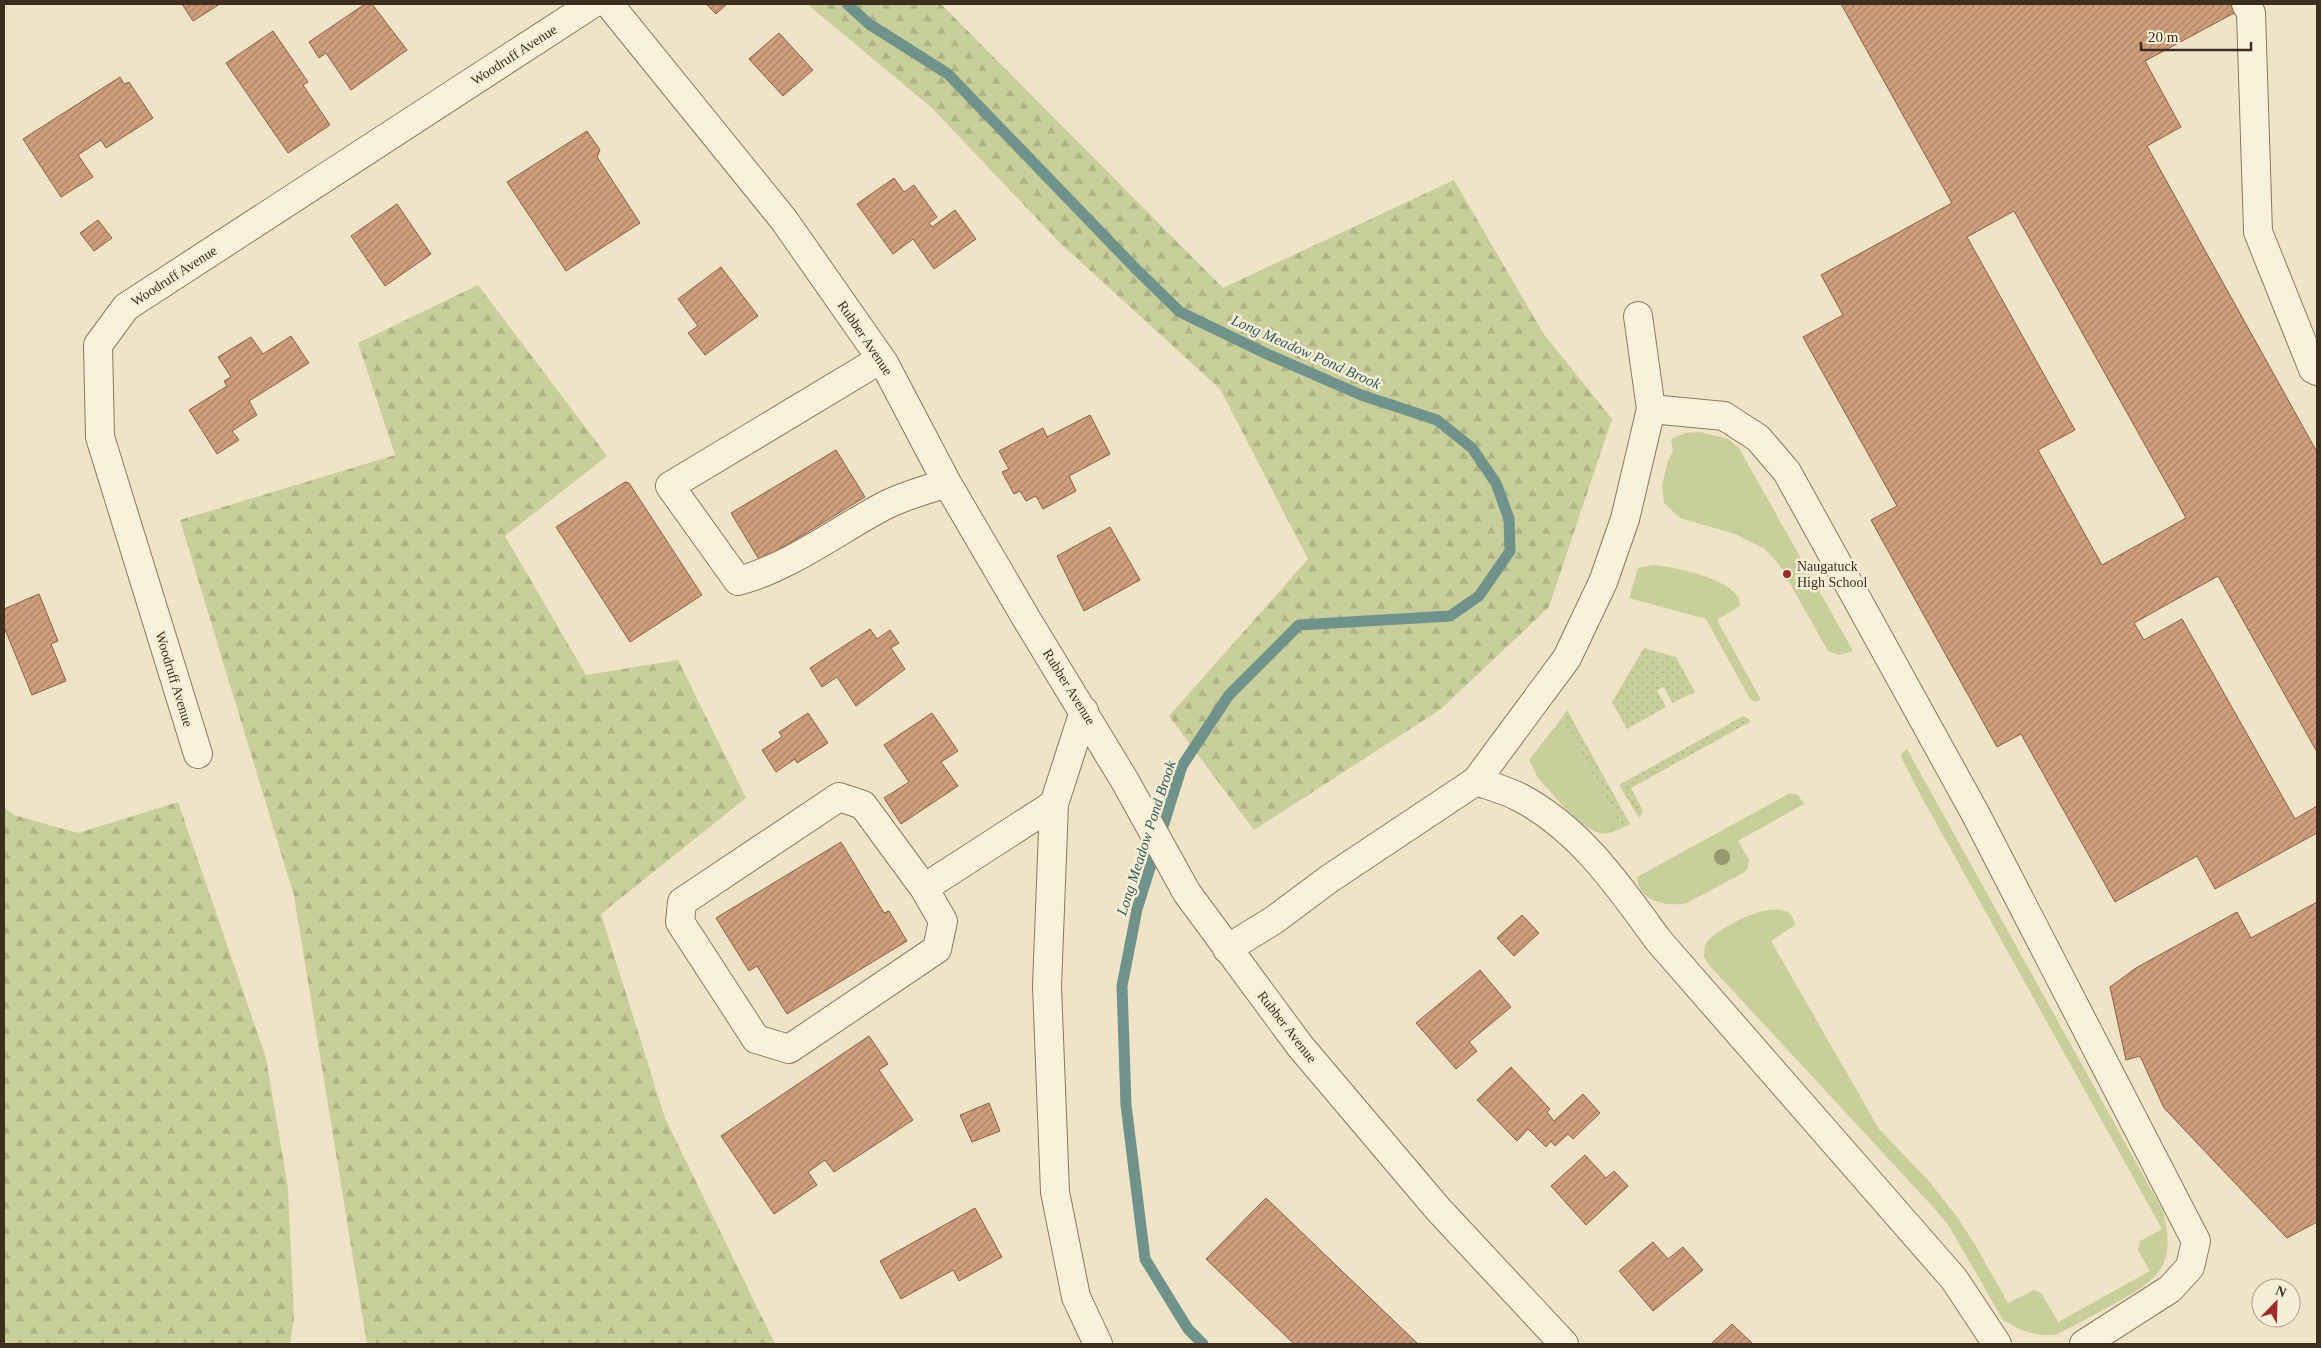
<svg xmlns="http://www.w3.org/2000/svg" width="2321" height="1348" viewBox="0 0 2321 1348" font-family="'Times New Roman',serif">
<style>
.green{fill:#c9cf9b}
.forest{fill:url(#forest-firs)}
.garden{fill:url(#garden-dots)}
.lines{fill:none;stroke-linecap:round;stroke-linejoin:round}
.stream{stroke:#6f938a;stroke-width:11}
.building{fill:url(#building-hatch);stroke:#8d5f41;fill-rule:evenodd}
.minor-casing{stroke:#8d765c;stroke-width:30}
.minor{stroke:#faf1dc;stroke-width:28}
.tree{fill:#96986f}
.poi-dot{fill:#9e2a2b;stroke:#f7eed8;stroke-width:2}
.labels{text-anchor:middle;dominant-baseline:central;stroke-width:5;stroke-linejoin:round;paint-order:stroke}
.street-label{font-size:14px;fill:#3d2e20;stroke:#f7eed8}
.poi-label{font-size:14px;fill:#3d2e20;stroke:#f7eed8;text-anchor:start}
.water-label{font-size:15px;font-style:italic;fill:#2f5d5a;stroke:#f7eed8}
</style>
<defs>
<pattern id="forest-firs" width="22" height="20" patternUnits="userSpaceOnUse" patternTransform="scale(1.25)"><rect width="22" height="20" fill="#c9cf9b"/><path d="M5 1l3.5 6h-7zM16 11l3.5 6h-7z" fill="#aeb285"/></pattern>
<pattern id="garden-dots" width="8" height="8" patternUnits="userSpaceOnUse" patternTransform="scale(1.25)"><rect width="8" height="8" fill="#c9cf9b"/><path d="M2 2h.1M6 6h.1" fill="none" stroke="#aeb285" stroke-width="1.8" stroke-linecap="round"/></pattern>
<pattern id="building-hatch" width="6" height="6" patternUnits="userSpaceOnUse" patternTransform="scale(1.25)"><rect width="6" height="6" fill="#cf9f7d"/><path d="M-1 1l2-2M0 6l6-6M5 7l2-2" fill="none" stroke="#a98266"/></pattern>
</defs>
<rect width="100%" height="100%" fill="#f0e4c8"/>
<!-- green -->
<path class="green" d="M1700,432L1728,439L1739,448L1853,651L1839,655L1828,651L1780,566L1765,549L1735,534L1680,518L1664,503L1662,485L1668,460L1673,451L1671,439L1685,433Z
M1653,565C1672,566 1744,581 1740,606L1717,620L1761,700L1755,702L1750,699L1706,619L1629,598L1638,568Z
M1561,719L1622,828C1615,831 1608,835 1600,833C1580,829 1552,793 1538,778L1529,760Z
M1907,749L2163,1211C2178,1268 2156,1281 2110,1306C2092,1316 2074,1326 2055,1335H2039L2021,1330L2003,1320L1949,1226L1933,1207L1709,965L1704,957C1704,952 1704,947 1707,942C1718,927 1791,888 1795,925L1771,941L1879,1129L1928,1180L1958,1218L1977,1248L2008,1303L2034,1290L2041,1293L2058,1322L2150,1271L2138,1250L2140,1241L2162,1229L1920,794L1902,759L1901,754Z
M1790,793L1798,795L1804,804L1738,841L1749,860L1748,868L1745,872L1687,903C1668,907 1638,902 1637,877Z"/>
<!-- forest -->
<path class="forest" d="M807,4H941L1223,288L1454,180L1543,333L1612,419L1549,607L1441,709L1254,830L1169,716L1308,559L1220,389L1060,243L932,108Z
M478,285L607,456L505,536L586,675L678,660L746,798L601,914L665,1118L775,1344H367L294,896L180,520L395,455L358,343Z
M178,802L266,1058L288,1188L294,1318L290,1344H4V807L14,815L78,833Z"/>
<!-- garden -->
<path class="garden" d="M1644,648L1676,657L1695,692L1672,703L1664,687L1657,690L1666,707L1627,729L1612,702Z
M1567,710L1630,824L1622,828L1561,719Z
M1743,716L1749,719L1750,722L1631,788L1643,811L1639,818L1619,785Z"/>
<g class="lines">
<!-- stream -->
<path class="stream" d="M847,4L869,24L948,74L1136,269L1180,312L1267,354L1361,395L1437,420L1472,448L1496,483L1509,519L1510,551L1479,596L1450,616L1299,625L1229,695L1182,766L1137,909L1122,986L1126,1105L1145,1259L1188,1329L1203,1344"/>
</g>
<!-- building -->
<path class="building" d="M182,4H220L193,21Z
M365,4H372L407,50L351,90L326,53L319,58L309,42Z
M706,4H727L716,14Z
M1841,4H2231L2236,12L2145,61L2181,127L2147,146L2317,452V752L2218,576L2134,623L2144,640L2182,619L2295,819L2317,806V833L2215,889L2197,856L2115,902L2021,734L1997,747L1871,520L1897,506L1803,337L1843,315L1821,275L1952,203ZM2014,211L2186,518L2102,565L2038,450L2075,430L1967,237Z
M273,31L308,82L303,85L330,125L288,153L226,63Z
M779,33L813,70L783,96L749,59Z
M120,77L124,84L129,82L153,118L106,148L101,140L78,155L93,177L61,197L23,139Z
M587,131L600,150L597,157L640,223L566,271L507,182Z
M894,178L904,192L914,185L937,217L929,223L932,227L955,210L976,239L934,269L913,239L893,254L857,204Z
M397,204L431,254L385,286L351,236Z
M98,220L112,238L94,251L80,233Z
M721,267L758,316L705,355L688,333L698,326L678,299Z
M291,336L309,363L249,401L257,415L232,431L239,440L217,454L189,410L227,386L224,381L231,377L218,357L251,337L263,354Z
M1090,415L1110,454L1069,476L1076,491L1043,509L1036,496L1026,501L1020,491L1014,494L1002,472L1009,469L999,451L1043,428L1047,437Z
M836,450L865,497L760,561L731,513Z
M625,482L629,483L702,595L630,642L556,527Z
M1110,527L1140,580L1084,611L1057,556Z
M39,594L58,641L51,644L66,681L32,695L4,627V609Z
M870,629L877,639L890,630L899,643L891,648L905,669L856,706L837,677L822,687L810,668Z
M808,713L828,743L797,763L795,759L776,772L762,750L782,737L779,732Z
M932,713L958,751L941,762L958,786L901,824L884,798L909,782L884,745Z
M841,842L884,913L889,911L907,941L787,1014L757,966L749,971L716,918Z
M2317,902V1222L2287,1238L2164,1108L2140,1056L2126,1060L2110,987L2136,968L2237,912L2251,938Z
M1522,915L1539,933L1514,956L1497,938Z
M1480,970L1511,1007L1469,1042L1477,1051L1456,1069L1416,1023Z
M869,1036L888,1064L879,1070L913,1120L834,1172L825,1160L808,1172L817,1185L774,1214L721,1136Z
M1511,1067L1550,1109L1547,1112L1554,1121L1583,1094L1600,1113L1573,1139L1568,1134L1555,1146L1551,1141L1546,1147L1528,1129L1517,1141L1477,1100Z
M989,1103L1000,1131L972,1142L960,1115Z
M1585,1155L1606,1178L1614,1171L1628,1186L1586,1225L1551,1186Z
M1266,1198L1418,1344H1294L1206,1259Z
M975,1208L1002,1257L959,1281L953,1270L901,1299L880,1261Z
M1653,1242L1668,1259L1683,1247L1703,1270L1653,1311L1619,1271Z
M1732,1324L1753,1344H1711Z"/>
<g class="lines">
<!-- minor casing -->
<g class="minor-casing">
<path id="minor" d="M609,4L784,220L884,363L947,483L1026,618L1125,781L1187,893L1300,1046L1438,1209L1564,1344
M2246,4L2251,13L2258,232L2313,369L2317,371
M881,359L670,486L738,581C788,568 837,531 882,507C902,496 926,490 947,483
M1651,409L1724,416L1758,438L1787,472L1975,813L2196,1241L2190,1267L2170,1289L2084,1344
M1084,711L1054,804L1047,986L1055,1192L1076,1297L1098,1344
M198,754L100,437L98,345L126,307L592,4
M1476,781L1567,658L1603,582L1625,519L1651,409L1638,316
M924,888L943,921L937,949L789,1049L756,1039L680,922L682,902L839,797L863,805L924,888L1054,804
M1227,949L1274,920L1329,879L1476,781C1490,786 1505,790 1519,797C1579,828 1619,886 1658,940L1954,1279L1997,1344"/>
</g>
<!-- minor -->
<use href="#minor" class="minor"/>
</g>
<!-- trees -->
<circle class="tree" cx="1722" cy="857" r="8"/>
<!-- markers -->
<circle class="poi-dot" cx="1787" cy="574" r="5"/>
<g class="labels">
<!-- street labels -->
<g class="street-label">
<text transform="translate(514 55) rotate(-33)">Woodruff Avenue</text>
<text transform="translate(174 276) rotate(-33)">Woodruff Avenue</text>
<text transform="translate(865 338) rotate(56)">Rubber Avenue</text>
<text transform="translate(174 679) rotate(73)">Woodruff Avenue</text>
<text transform="translate(1069 687) rotate(58)">Rubber Avenue</text>
<text transform="translate(1287 1027) rotate(52)">Rubber Avenue</text>
</g>
<!-- poi labels -->
<g class="poi-label">
<text x="1797" y="566">Naugatuck<tspan x="1797" dy="16">High School</tspan></text>
</g>
<!-- water labels -->
<g class="water-label">
<text transform="translate(1306 352) rotate(24)">Long Meadow Pond Brook</text>
<text transform="translate(1146 838) rotate(-72)">Long Meadow Pond Brook</text>
</g>
</g>
<!-- border -->
<rect width="2321" height="1348" fill="none" stroke="#3d2e20" stroke-width="10"/>
<!-- north arrow -->
<g transform="translate(2276 1303) rotate(23)"><circle r="24" fill="#f7eed8" stroke="#ada18e"/>
<path d="M0-4L9 19L0 12L-9 19Z" fill="#9e2a2b"/>
<text y="-8" font-size="14" font-weight="bold" text-anchor="middle" fill="#3d2e20">N</text>
</g>
<!-- scale -->
<path d="M2141 42v8h110v-8" fill="none" stroke="#3d2e20" stroke-width="2.5"/>
<text x="2148" y="42" font-size="15" fill="#3d2e20" stroke="#f7eed8" stroke-width="4" paint-order="stroke">20 m</text>
</svg>
